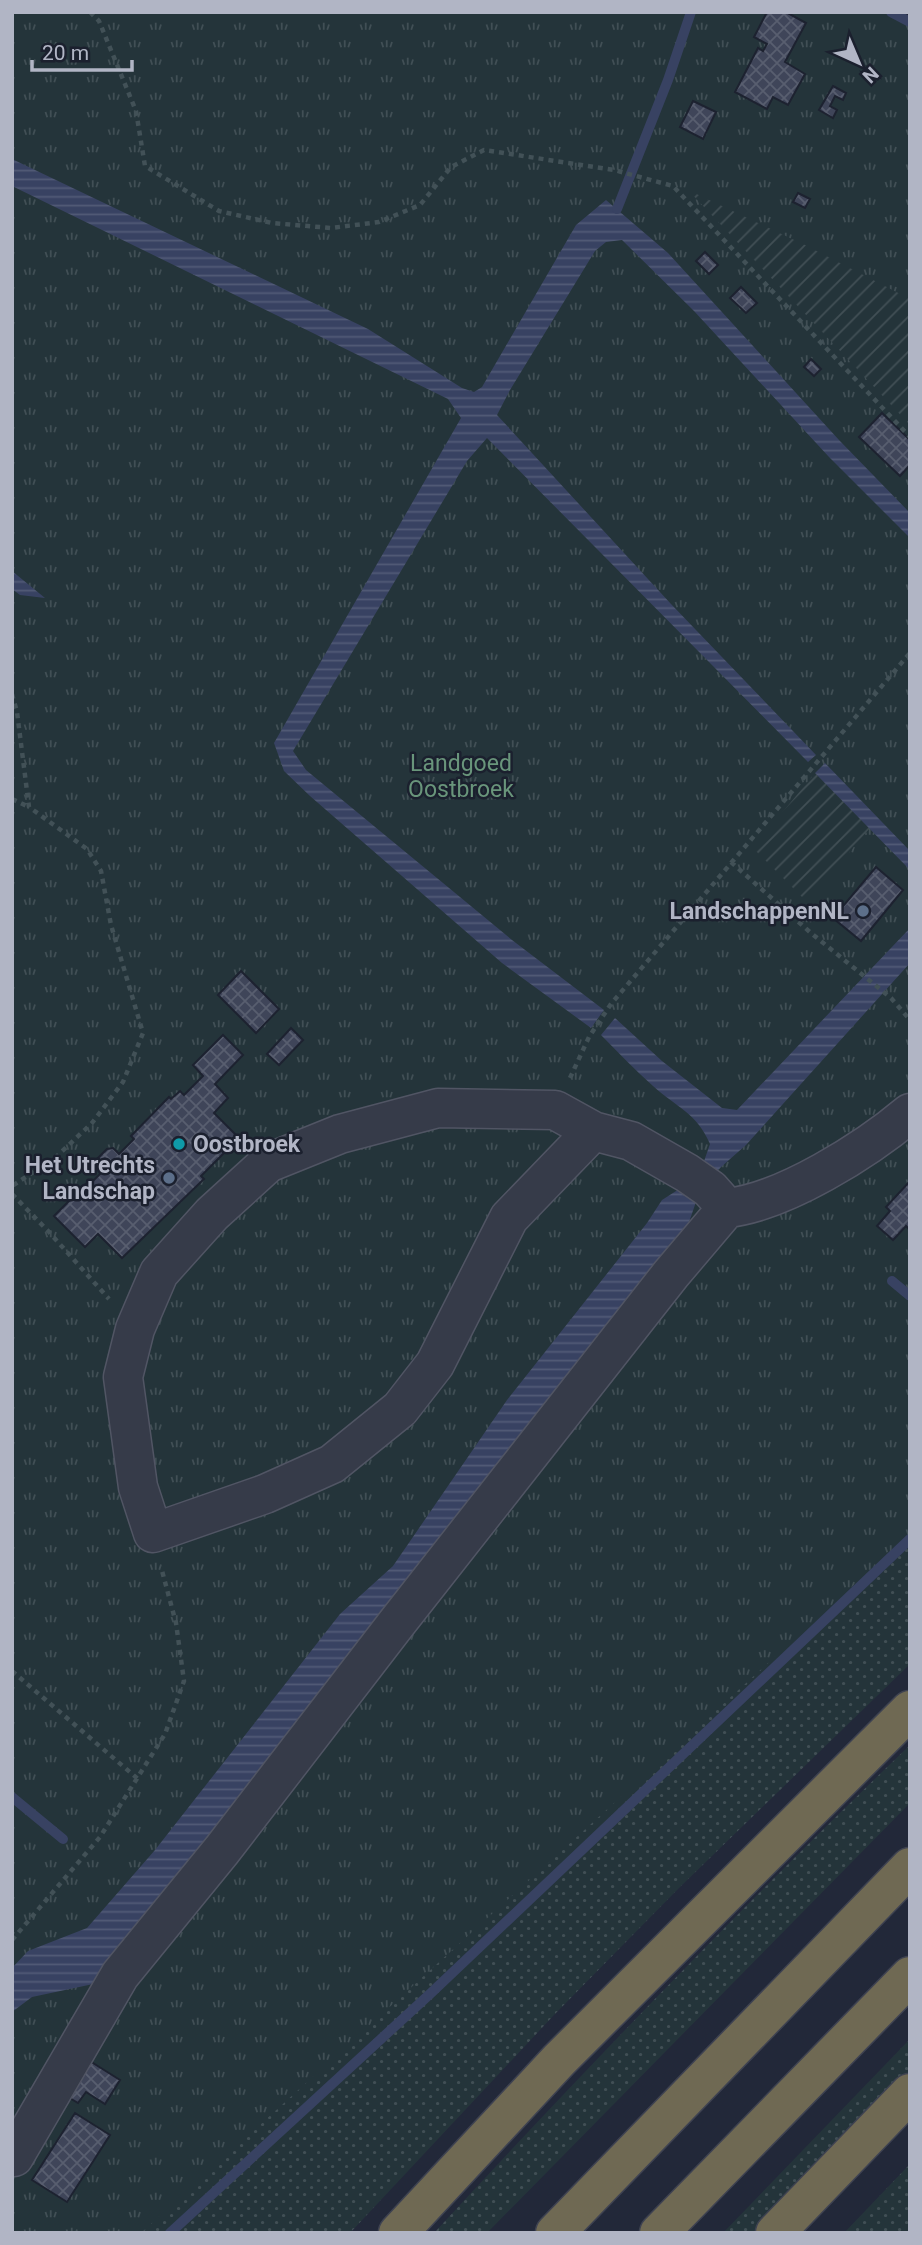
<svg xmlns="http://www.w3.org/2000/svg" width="922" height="2245" viewBox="0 0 922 2245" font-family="Roboto,sans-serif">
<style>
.grass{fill:url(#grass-dots)}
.park{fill:url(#park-tufts)}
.garden{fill:url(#garden-furrows)}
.water{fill:url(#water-rules)}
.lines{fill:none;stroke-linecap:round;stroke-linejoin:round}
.stream{stroke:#384262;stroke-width:10}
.building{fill:url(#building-cross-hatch);stroke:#1d2230;stroke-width:2}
.minor-casing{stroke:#515564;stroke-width:41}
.highway-casing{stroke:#3e4251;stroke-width:41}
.path{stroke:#425157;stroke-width:4.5;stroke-dasharray:5 5;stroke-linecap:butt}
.minor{stroke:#363b49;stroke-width:38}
.highway{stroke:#6f6953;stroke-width:38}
.service-dot{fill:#5c6f8a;stroke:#1b202e;stroke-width:2.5}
.culture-dot{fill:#0f9aa8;stroke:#1b202e;stroke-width:2.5}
.labels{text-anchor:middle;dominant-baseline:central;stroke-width:5;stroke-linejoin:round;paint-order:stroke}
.park-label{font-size:23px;fill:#69957b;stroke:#1b202e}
.poi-label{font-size:23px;font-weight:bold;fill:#b1b5c5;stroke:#1b202e;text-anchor:end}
</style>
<defs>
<pattern id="grass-dots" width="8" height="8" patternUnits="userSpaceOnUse" patternTransform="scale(1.75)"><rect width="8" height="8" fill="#24343a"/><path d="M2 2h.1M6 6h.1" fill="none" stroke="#414f55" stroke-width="1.8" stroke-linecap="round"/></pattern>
<pattern id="park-tufts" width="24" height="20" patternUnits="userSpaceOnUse" patternTransform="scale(1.75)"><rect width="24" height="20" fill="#24343a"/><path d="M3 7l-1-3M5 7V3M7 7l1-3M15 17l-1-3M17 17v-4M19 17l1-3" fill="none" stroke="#414f55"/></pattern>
<pattern id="garden-furrows" width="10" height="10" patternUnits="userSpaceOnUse" patternTransform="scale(1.75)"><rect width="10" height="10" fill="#24343a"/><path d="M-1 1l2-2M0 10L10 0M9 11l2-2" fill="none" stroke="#414f55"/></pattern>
<pattern id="water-rules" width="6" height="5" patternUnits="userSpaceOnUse" patternTransform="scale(1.75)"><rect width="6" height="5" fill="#384262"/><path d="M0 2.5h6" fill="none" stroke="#525b77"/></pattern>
<pattern id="building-cross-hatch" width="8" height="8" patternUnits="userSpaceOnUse" patternTransform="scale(1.75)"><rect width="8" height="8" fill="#3f4559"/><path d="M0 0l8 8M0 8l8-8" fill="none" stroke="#585e6f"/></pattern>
</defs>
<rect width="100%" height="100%" fill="#222839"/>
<!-- grass -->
<path class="grass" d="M910,1286V1664L679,1888L554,2015L350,2233H69Z
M910,1745V1803L487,2233H434C588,2066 746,1902 910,1745Z
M910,2039V2075L756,2233H723Z
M910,2164V2233H844Z"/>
<!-- park -->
<path class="park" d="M12,12H899L910,18V1534L141,2233H12Z"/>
<!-- garden -->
<path class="garden" d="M688,190L805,245L910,299V425Z
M815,773L870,828L807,902L753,848Z"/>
<!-- water -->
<path class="water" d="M12,159L368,329L462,388L474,392L482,387L576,225L606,200L668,253L839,440L910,513V538L829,457L694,311L622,240L606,242L595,251L510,390L497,415L671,604L816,755L808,762L487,438L467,461L293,751L306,770L512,940L604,1010L591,1028L502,963L310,796L284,771L274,743L461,418L448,399L12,186Z
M12,571L45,598L20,595L12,589Z
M825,763L910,851V870L815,773Z
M910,928V963L746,1145L721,1167L699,1193L683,1240L98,1983L32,1997L12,2012V1968L28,1951L87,1928L155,1850L340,1614L393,1566L507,1400L647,1223L662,1200L687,1184L701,1170L710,1144C697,1113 676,1107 653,1086C635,1070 618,1052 601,1035L615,1018L662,1061L722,1108L737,1110Z"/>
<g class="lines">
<!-- stream -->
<path class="stream" d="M891,12L910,22
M617,209L668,80L691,12
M892,1281L910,1296
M12,1797L63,1839
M170,2233L431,1993L910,1539"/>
</g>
<!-- building -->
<path class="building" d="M767,12H786L806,23L785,62L805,74L788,105L773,97L767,109L735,92L758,48L763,51L767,44L754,37Z
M833,86L846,93L843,100L835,96L830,106L837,110L833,118L819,110Z
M693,101L716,112L703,139L680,127Z
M798,193L810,199L805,208L793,202Z
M705,252L718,265L709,274L696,261Z
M741,287L757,303L746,313L730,298Z
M811,359L821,369L814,376L804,367Z
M882,413L910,440V465L900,476L859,437Z
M876,867L903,890L861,941L833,918Z
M241,971L279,1009L256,1033L218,995Z
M291,1028L303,1040L279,1065L267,1054Z
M223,1035L243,1055L215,1084L228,1098L214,1113L237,1136L222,1151L224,1153L201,1176L204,1179L122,1258L98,1234L85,1247L54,1216L88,1182L90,1184L104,1170L97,1163V1159L107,1149L113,1148L119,1154L134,1139L131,1136L169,1097L171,1099L180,1091L184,1095L203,1076L193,1065Z
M910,1181V1230L906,1226L893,1240L877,1226L890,1211L886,1207Z
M85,2058L120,2080L105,2104L86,2092L78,2103L63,2094Z
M75,2113L110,2135L67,2202L32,2180Z"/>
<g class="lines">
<!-- minor casing -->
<g class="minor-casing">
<path id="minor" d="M593,1131L509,1218L435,1364L400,1409L332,1464L265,1494L153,1533L138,1487L123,1377L135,1329L159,1273L212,1214L268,1163L340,1134L438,1108L555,1110L593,1131L631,1141L687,1173L710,1189L727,1208C784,1202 866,1150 910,1113
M14,2157L120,1975L222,1850L396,1624L671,1274L727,1208"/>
</g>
<!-- highway casing -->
<g class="highway-casing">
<path id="highway" d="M398,2233L559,2060L910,1710
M555,2233L910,1867
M659,2233L910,1976
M775,2233L910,2093"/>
</g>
<!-- path -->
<path class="path" d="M90,12L99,21L136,111L145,166L219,211L272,223L331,228L379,222L420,205L451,167L484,150L614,170L673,186L910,437
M12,694L17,712L29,807L87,849L101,871L111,925L143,1033L123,1082L92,1123L55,1158L12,1186
M12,799L29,807
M731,862L811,933L891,998L910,1020
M570,1078L589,1037L611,1004L910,653
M12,1194L49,1232L109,1299
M12,1671L138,1779
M12,1940L100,1837L165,1734L184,1681L176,1623L161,1567"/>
<!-- minor -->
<use href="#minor" class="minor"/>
<!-- highway -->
<use href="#highway" class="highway"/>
</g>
<!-- markers -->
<g class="service-dot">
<circle cx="863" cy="911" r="7"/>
<circle cx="169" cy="1178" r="7"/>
</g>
<circle class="culture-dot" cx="179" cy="1144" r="7"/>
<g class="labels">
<!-- park labels -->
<g class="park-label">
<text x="461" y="763">Landgoed<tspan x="461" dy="26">Oostbroek</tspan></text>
</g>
<!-- poi labels -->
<g class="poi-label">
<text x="849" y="911">LandschappenNL</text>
<text x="193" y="1144" text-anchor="start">Oostbroek</text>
<text x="155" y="1165">Het Utrechts<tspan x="155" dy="26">Landschap</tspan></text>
</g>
</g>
<!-- border -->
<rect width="922" height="2245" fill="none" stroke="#b1b5c5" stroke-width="28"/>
<!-- north arrow -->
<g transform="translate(859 63) rotate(136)" stroke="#1b202e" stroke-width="5" paint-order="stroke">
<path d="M0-5L12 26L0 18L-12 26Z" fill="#b1b5c5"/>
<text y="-10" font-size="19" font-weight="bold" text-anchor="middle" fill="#b1b5c5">N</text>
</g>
<!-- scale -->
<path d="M32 60v10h100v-10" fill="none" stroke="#b1b5c5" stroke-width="3.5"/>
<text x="42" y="60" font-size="21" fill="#b1b5c5" stroke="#1b202e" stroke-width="5" paint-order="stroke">20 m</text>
</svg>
